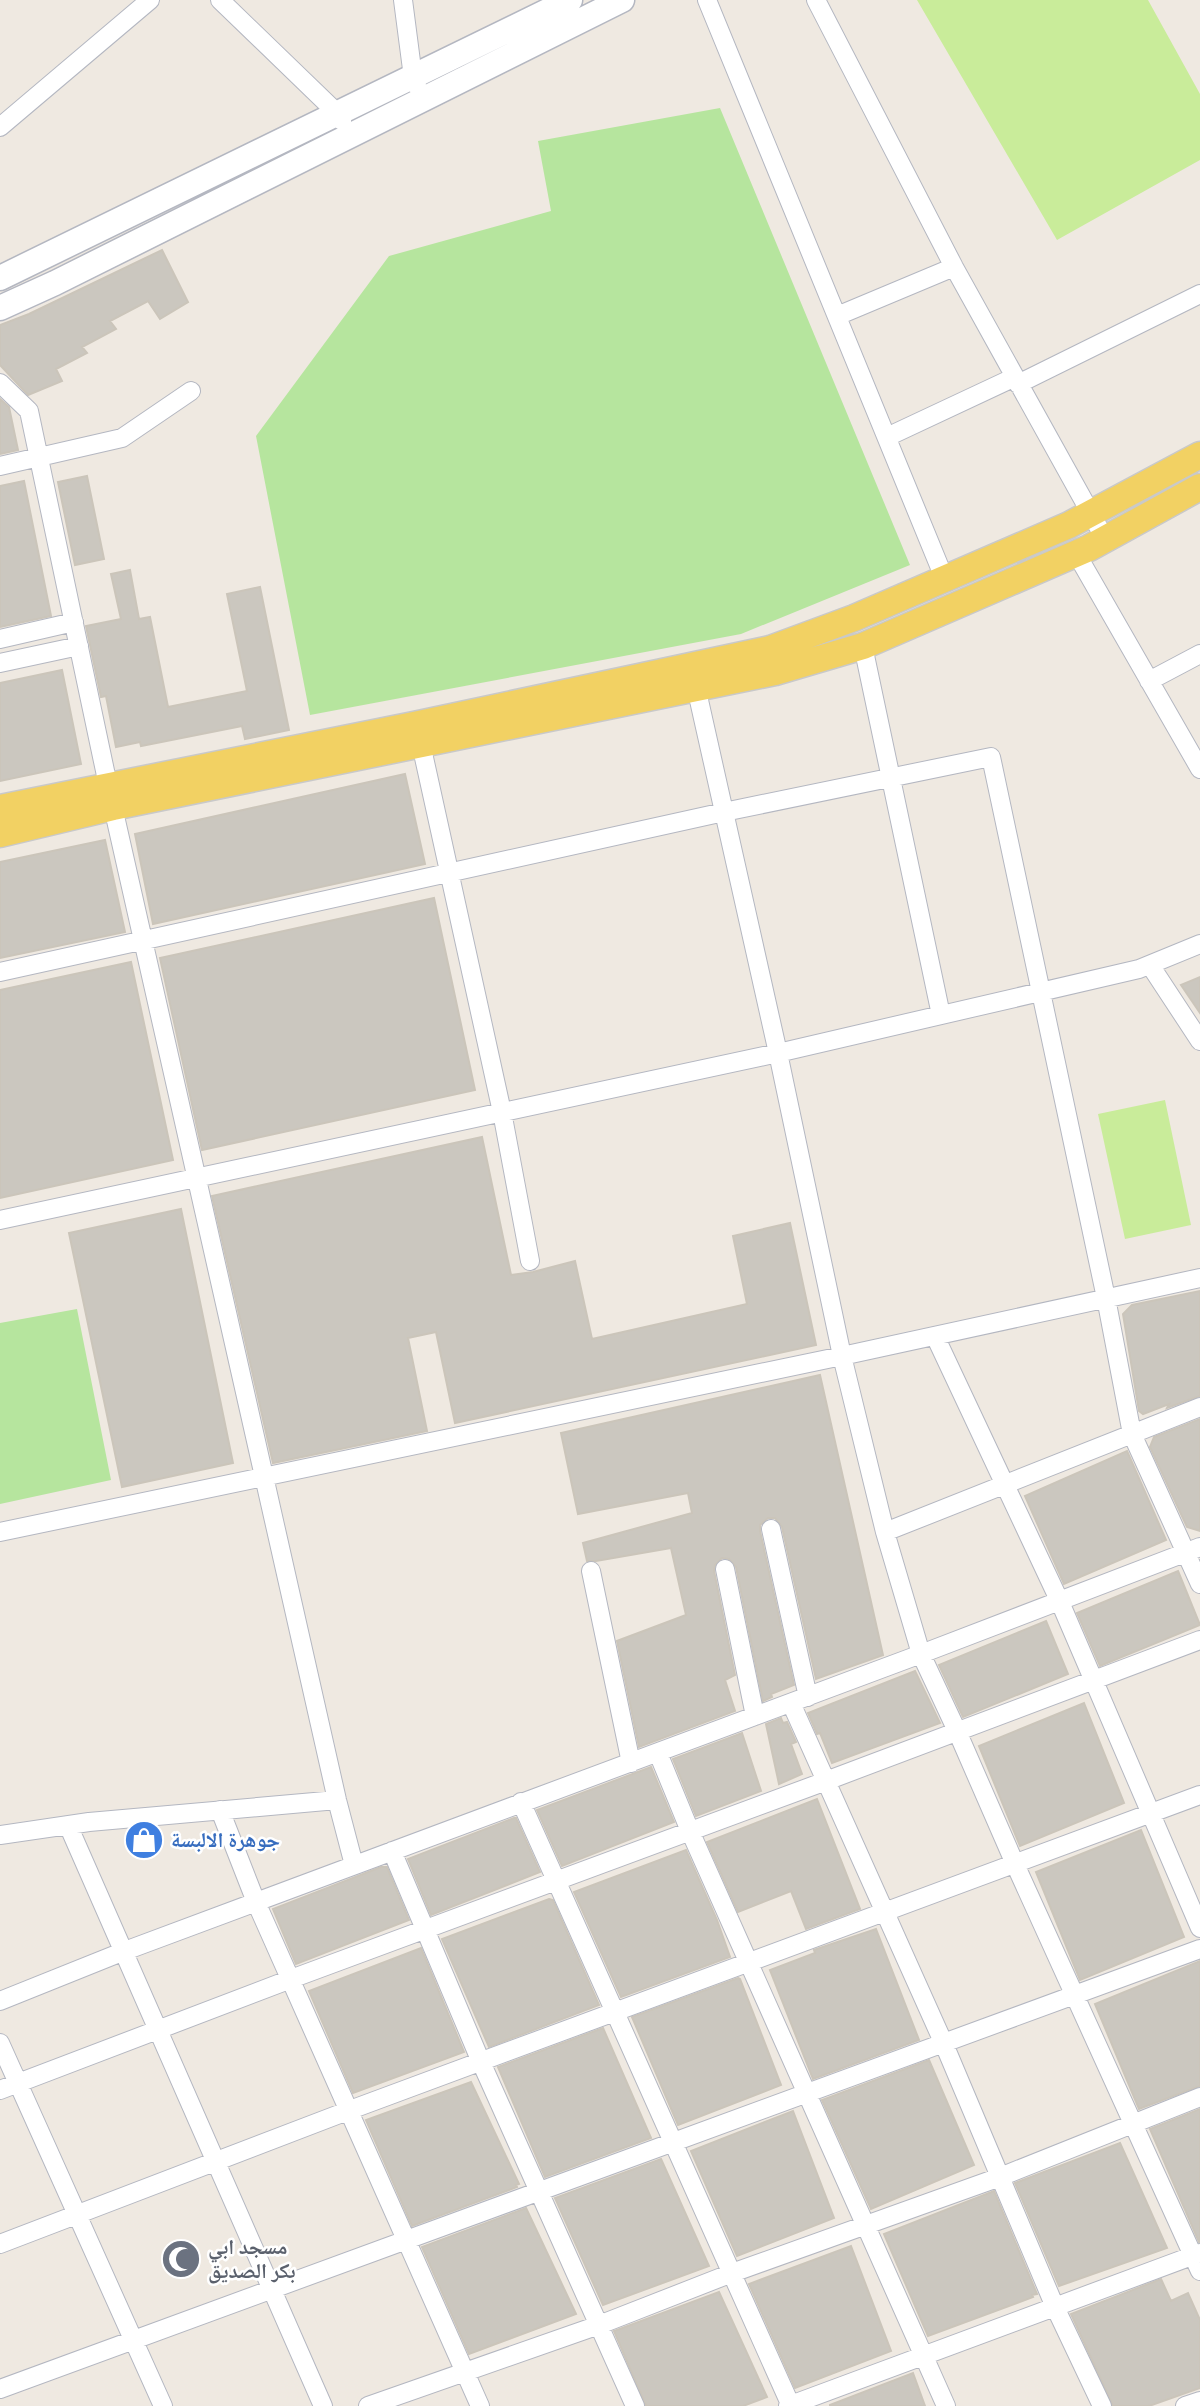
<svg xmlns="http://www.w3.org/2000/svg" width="1200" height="2406" viewBox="0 0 1200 2406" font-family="Signika,'Noto Naskh Arabic',sans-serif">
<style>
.green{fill:#b6e59e}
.pitch{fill:#c9ec9a}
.building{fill:#cbc7bf;stroke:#cbc5ba;stroke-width:2}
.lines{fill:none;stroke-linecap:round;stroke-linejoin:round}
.minor-casing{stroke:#b4b7c1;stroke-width:20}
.secondary-casing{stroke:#b4b7c1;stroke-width:27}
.primary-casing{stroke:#c9c9c9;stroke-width:29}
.minor{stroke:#fff;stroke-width:18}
.secondary{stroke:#fff;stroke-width:24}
.primary{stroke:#f2d163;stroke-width:26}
.labels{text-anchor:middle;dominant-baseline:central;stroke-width:5;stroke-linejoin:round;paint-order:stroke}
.shop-label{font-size:21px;font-weight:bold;fill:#366cbe;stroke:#fff;text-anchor:start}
.worship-label{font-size:21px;font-weight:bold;fill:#5b616d;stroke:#fff;text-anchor:start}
</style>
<rect width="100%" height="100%" fill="#efe9e1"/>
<!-- green -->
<path class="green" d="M720,108L910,565L741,634L310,715L256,436L389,256L551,211L538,141Z
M77,1309L111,1480L0,1504V1323Z"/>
<!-- pitch -->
<path class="pitch" d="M917,0H1148L1200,94V160L1057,240Z
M1165,1100L1191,1225L1125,1239L1098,1114Z"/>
<!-- building -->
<path class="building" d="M162,250L188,302L160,319L148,301L110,321L116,329L82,347L87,353L56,369L62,381L28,395L0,365V325L29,314Z
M0,399L9,407L18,450L0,454Z
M87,476L104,559L75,565L58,482Z
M24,481L51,616L0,627V486Z
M130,570L139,619L150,617L168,707L247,691L227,594L260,587L289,730L245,739L242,726L141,746L140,742L116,747L106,696L101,697L86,626L121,619L111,574Z
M62,670L81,764L0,781V683Z
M405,774L425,864L153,924L135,834Z
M105,840L125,932L0,958V862Z
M434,898L475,1090L202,1150L160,958Z
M131,962L173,1160L0,1198V990Z
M1200,977V1013L1181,985Z
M482,1137L511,1275L533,1272L575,1261L592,1339L747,1304L733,1236L790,1223L816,1345L455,1423L436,1332L408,1338L427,1431L273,1463L212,1196Z
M181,1209L233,1463L122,1487L69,1233Z
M1200,1291V1396L1167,1408L1169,1404L1143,1414L1139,1411L1123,1314L1132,1305Z
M820,1375L883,1655L816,1679L782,1527L775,1518H768L760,1525V1531L794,1685L771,1694L772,1697L763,1701L736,1567L729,1559L722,1558L715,1565L714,1571L735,1675L725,1680L735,1711L639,1747L617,1641L686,1615L671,1548L596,1561H587L583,1543L692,1513L688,1493L578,1514L561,1433Z
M1200,1419V1531L1187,1527L1150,1447L1154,1437Z
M1127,1451L1166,1540L1064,1584L1025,1496Z
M1178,1571L1200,1625L1100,1666L1077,1613Z
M1046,1621L1068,1674L963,1717L939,1665Z
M915,1671L940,1723L832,1763L820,1733L817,1734L808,1713Z
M1084,1703L1124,1803L1020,1846L979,1746Z
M781,1718L783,1723L787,1722L796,1742L791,1744L802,1774L779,1784L766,1724Z
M742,1733L761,1791L696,1816L673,1759Z
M651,1767L674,1822L562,1866L537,1810Z
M817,1799L860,1909L806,1929L791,1891L738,1912L707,1842Z
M514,1818H516L540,1872L431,1915L408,1859Z
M1141,1830L1184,1937L1080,1980L1036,1872Z
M686,1850L717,1920L730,1957L621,1997L574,1892Z
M381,1867H387L409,1920L296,1964L273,1909Z
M549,1899L553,1900L599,2005L489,2047L442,1939Z
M876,1929L919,2040L813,2079L770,1970L815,1953L814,1950Z
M421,1948L464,2052L353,2093L309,1991Z
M1200,1961V2086L1139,2109L1095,2004Z
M738,1978L740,1979L781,2085L678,2125L632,2017Z
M603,2028L651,2138L545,2177L498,2067Z
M929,2060L974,2165L871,2209L822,2100Z
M471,2082L519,2184L516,2185L517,2187L412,2226L366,2120Z
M1200,2109V2242H1199L1150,2129Z
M793,2111L834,2218L737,2256L691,2151Z
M1120,2143L1167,2248L1059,2286L1015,2183Z
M661,2159L709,2266L603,2305L555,2198Z
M994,2191L1037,2294L1032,2295L1033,2297L928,2336L884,2234Z
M526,2208L576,2314L469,2354L422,2247Z
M851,2246L891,2351L795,2388L749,2284Z
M1161,2279L1171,2301L1188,2293L1200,2320V2388L1149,2406H1113L1071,2314Z
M719,2292L767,2397L743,2406H646L614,2331Z
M913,2373L925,2406H830V2405Z"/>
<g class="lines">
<!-- minor casing -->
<g class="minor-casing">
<path id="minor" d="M220,0L338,114L342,121
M403,0L413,77L417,86
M707,0L945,580
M816,0L954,267L1105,539
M0,127L150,0
M837,316L954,267
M0,383L29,411L108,785L337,1800L354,1865
M1018,384L1200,294
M887,437L1015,377
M0,466L122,438L191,391
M1076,553L1200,769
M0,639L74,622
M863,646L941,1015
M0,663L79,646
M694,678L778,1053L842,1356L885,1532L921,1654L957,1731L1015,1864L1200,2271
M1149,681L1200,654
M421,744L502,1112L530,1261
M1150,965L1200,1041
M0,972L724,812L991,757L1106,1298L1132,1434L1200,1584
M0,1220L778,1053L1139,969L1200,944
M935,1336L1060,1602L1200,1928
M771,1529L808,1697
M0,1532L842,1356L1200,1278
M885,1532L1200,1407
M725,1569L755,1716
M591,1571L631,1763
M791,1703L944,2044L1055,2307L1102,2406
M658,1753L690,1831L946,2406
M521,1802L791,2406
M220,1810L256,1902L480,2406
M68,1825L323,2406
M0,1835L89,1822L337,1800
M392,1851L481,2062L635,2406
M0,2001L122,1952L921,1654L1200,1547
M0,2043L163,2406
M0,2090L291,1979L826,1781L1200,1640
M0,2244L350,2110L1200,1795
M0,2389L1200,1949
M368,2406L599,2325L732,2273L1000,2177L1200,2097
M788,2406L1200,2253
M1185,2406L1200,2401"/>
</g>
<!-- secondary casing -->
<g class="secondary-casing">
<path id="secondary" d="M0,278L570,0
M0,308L55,283L622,0"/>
</g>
<!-- primary casing -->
<g class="primary-casing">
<path id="primary" d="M0,808L414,725L770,649L854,618L1069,525L1200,455
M0,834L113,807L775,672L863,646L1089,548L1200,487"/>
</g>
<!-- minor -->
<use href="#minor" class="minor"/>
<!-- secondary -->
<use href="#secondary" class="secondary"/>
<!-- primary -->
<use href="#primary" class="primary"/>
</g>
<!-- icons -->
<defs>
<g id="shop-disc" transform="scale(2.0125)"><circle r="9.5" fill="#3f7fe0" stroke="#fff"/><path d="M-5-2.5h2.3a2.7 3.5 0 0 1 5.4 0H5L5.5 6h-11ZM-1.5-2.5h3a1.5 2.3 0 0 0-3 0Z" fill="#fff"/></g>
<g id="mosque-disc" transform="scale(2.0125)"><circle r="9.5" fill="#6b7280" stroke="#fff"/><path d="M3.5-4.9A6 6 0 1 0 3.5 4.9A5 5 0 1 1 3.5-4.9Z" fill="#fff"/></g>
</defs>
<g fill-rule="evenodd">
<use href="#shop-disc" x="144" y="1840"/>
<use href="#mosque-disc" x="181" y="2259"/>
</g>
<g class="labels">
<!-- shop labels -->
<g class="shop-label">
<text x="171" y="1840">جوهرة الالبسة</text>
</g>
<!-- worship labels -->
<g class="worship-label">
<text x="208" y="2247">مسجد ابي<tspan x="208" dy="24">بكر الصديق</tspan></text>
</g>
</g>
</svg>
